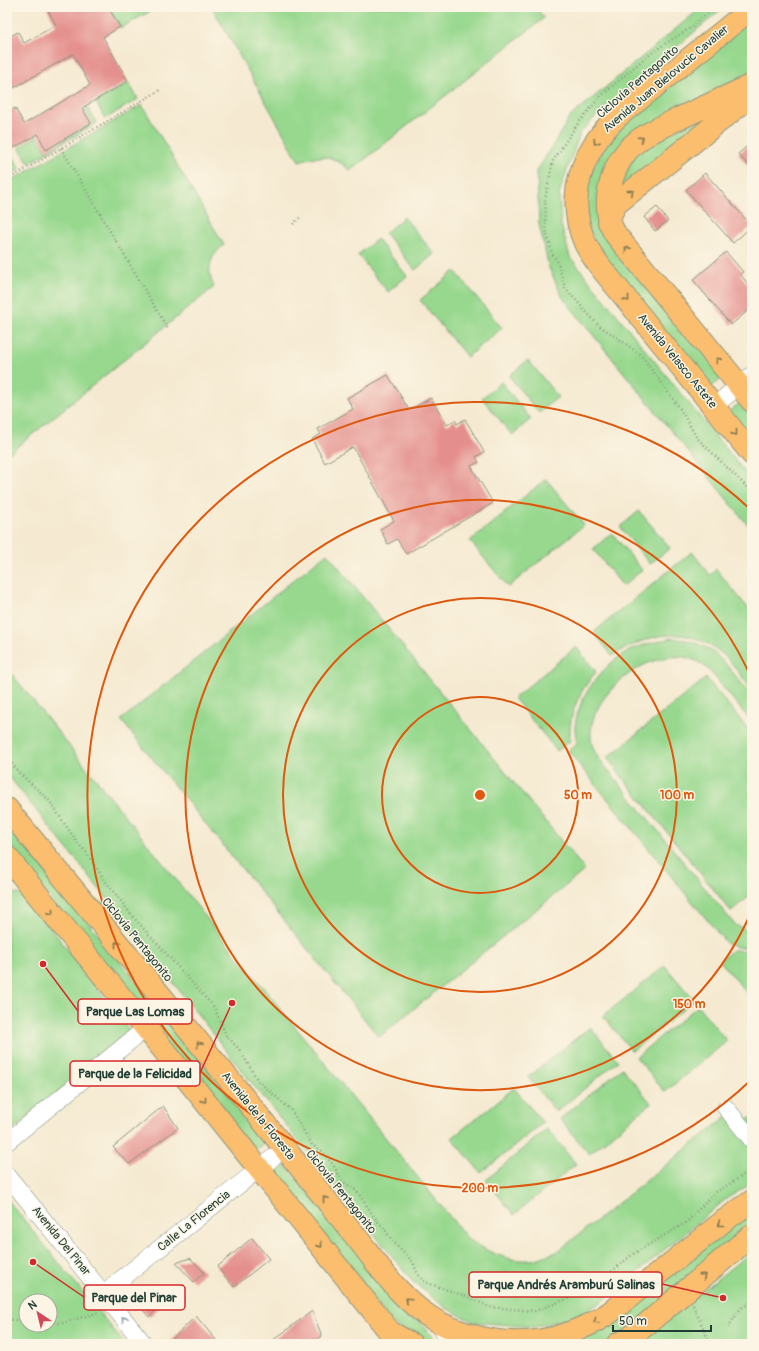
<svg xmlns="http://www.w3.org/2000/svg" width="759" height="1351" viewBox="0 0 759 1351" font-family="Pangolin,sans-serif">
<style>
.green{fill:#97d88e;stroke:#5b8a61;fill-rule:evenodd}
.building{fill:#e48f8d}
.lines{fill:none;stroke-linecap:round;stroke-linejoin:round}
.minor-casing{stroke:#8a9482;stroke-width:18}
.major-casing{stroke:#8a9482;stroke-width:24}
.path{stroke:#8a9482;stroke-width:2.5;stroke-dasharray:1 3;stroke-linecap:butt}
.minor{stroke:#fff;stroke-width:17}
.major{stroke:#fbbe6e;stroke-width:22}
.oneway{stroke:#82774e}
.oneway2{stroke:#8f9e9a}
.ring{fill:none;stroke:#de580e;stroke-width:2}
.labels{text-anchor:middle;dominant-baseline:central;stroke-width:3;stroke-linejoin:round;paint-order:stroke}
.street-label{font-size:12px;fill:#1f3d34;stroke:#fcf5e5}
.centre{fill:#de580e;stroke:#fcf5e5;stroke-width:2}
.ring-label{font-size:12px;text-anchor:middle;font-weight:bold;fill:#de580e;stroke:#fcf5e5;stroke-width:3;stroke-linejoin:round;paint-order:stroke}
.leader{fill:none;stroke:#d62828;stroke-width:1.5}
.callout-dot{fill:#d62828;stroke:#fcf5e5;stroke-width:1.5}
.callout{fill:#fcf5e5;stroke:#d62828;stroke-width:1.5}
.callout-label{font-size:13px;text-anchor:middle;font-weight:bold;fill:#1f3d34}
</style>
<rect width="100%" height="100%" fill="#fcf5e5"/>
<filter id="ink" filterUnits="userSpaceOnUse"><feTurbulence type="fractalNoise" baseFrequency=".025" numOctaves="2"/><feDisplacementMap in="SourceGraphic" scale="8" xChannelSelector="R" yChannelSelector="G"/><feConvolveMatrix kernelMatrix="1 2 1 2 8 2 1 2 1" color-interpolation-filters="sRGB"/></filter>
<filter id="wash" filterUnits="userSpaceOnUse"><feTurbulence type="fractalNoise" baseFrequency=".012" numOctaves="4" result="noise"/><feDisplacementMap in="SourceGraphic" scale="16" xChannelSelector="R" yChannelSelector="G"/><feGaussianBlur stdDeviation="0.9" result="paint"/><feColorMatrix in="noise" values="0 0 0 0 0 0 0 0 0 0 0 0 0 0 0 0 0 1.4 0 .05"/><feComposite in="paint" operator="in"/></filter>
<g filter="url(#wash)">
<rect width="100%" height="100%" fill="#f5ead1"/>
<!-- green -->
<path class="green" d="M109,7H153L154,9L121,28Z
M212,7H536L544,18L350,171C334,154 319,155 299,161Z
M702,7H724L604,108L580,133L569,164L559,194L561,225L570,257L752,481V530L563,298L549,268L539,224L537,171L570,117Z
M752,17V75L649,125L602,202L724,377L707,390L607,264L587,224L586,186L609,135Z
M129,83L138,99L105,119L96,102Z
M142,105L224,245C209,257 206,270 214,287L7,455V183Z
M726,105L614,198L637,149Z
M87,107L97,123L29,163L19,147L37,136L46,151L93,123L84,109Z
M11,152L20,169L7,177V154Z
M404,217L434,254L415,270L385,233Z
M377,239L407,276L388,292L358,255Z
M455,271L502,328L467,357L420,300Z
M528,360L558,397L539,413L509,376Z
M501,382L531,419L512,435L482,398Z
M742,401L752,413V445L726,414Z
M546,479L584,525L508,587L470,541Z
M639,511L670,548L650,564L620,527Z
M612,533L642,570L623,586L593,549Z
M692,552L710,575L716,569L752,613V690C743,679 735,666 725,656C687,623 651,633 612,656L594,632Z
M327,553L585,870L379,1037L121,720Z
M672,638C707,642 718,654 739,680C742,685 751,692 752,697C754,705 752,715 752,722C742,711 733,699 723,687C716,679 710,669 700,663C660,638 588,692 591,736C591,745 594,751 599,759L735,925L745,929L752,930V948L737,947L727,944L568,751L577,744C576,739 575,733 575,728C577,699 600,668 625,653C639,645 657,642 672,638Z
M576,647L596,672C579,692 568,714 570,741L557,751L514,698Z
M7,668L217,931L468,1239C488,1252 511,1264 536,1259C543,1257 550,1254 557,1252L735,1110L743,1121L752,1117V1183L726,1199L604,1300L578,1316L533,1327L473,1322L446,1308L413,1282L238,1066L140,940L7,774Z
M706,678L752,734V894L731,911L607,758Z
M7,822L266,1142L252,1152L7,844Z
M7,891L26,896L131,1032L7,1135Z
M732,950L752,951V999L720,961Z
M665,966L694,1000L632,1051L603,1016Z
M698,1006L727,1041L665,1092L636,1057Z
M590,1027L618,1061L556,1112L528,1077Z
M622,1068L651,1103L589,1154L560,1119Z
M514,1088L543,1123L481,1173L452,1138Z
M547,1129L576,1164L514,1215L486,1180Z
M284,1164L439,1344C421,1344 408,1334 393,1324L274,1171Z
M7,1199L125,1344H7ZM26,1301H50V1325H26Z
M752,1210V1224L639,1321L616,1338L604,1344H566Z
M752,1251V1344H637Z"/>
<g id="blocks">
<!-- building -->
<path class="building" d="M46,7H108L120,27L103,37L128,81L82,108L91,123L46,150L38,134L7,152V113L15,108L24,124L90,85L73,54L12,89L7,81V38L18,32L24,43L56,25Z
M752,142V170L738,154Z
M705,173L752,226L733,243L686,190Z
M657,207L668,221L655,231L644,217Z
M726,252L743,272L740,274L752,289V307L731,325L693,280Z
M388,375L409,410L431,398L447,425L455,420L457,424L465,419L484,452L476,457L479,462L471,466L493,503L406,554L397,539L388,544L380,529L394,521L353,447L325,463L312,439L321,434L318,429L353,409L347,398Z
M163,1106L178,1128L129,1164L113,1147Z
M252,1238L269,1259L234,1287L217,1267Z
M190,1258L204,1272L194,1282L176,1263Z
M155,1297L162,1305L149,1317L142,1309Z
M312,1311L322,1336L311,1344H268Z
M196,1316L216,1340L211,1344H167Z"/>
</g>
</g>
<g filter="url(#ink)">
<use href="#blocks" fill-opacity="0" stroke="#8a9482" stroke-width="1"/>
<g class="lines">
<!-- minor casing -->
<g class="minor-casing">
<path id="minor" d="M713,407L752,375
M726,1108L752,1140
M7,1142L146,1028
M7,1175L144,1344
M104,1293L285,1148
M439,1323L450,1344"/>
</g>
<!-- major casing -->
<g class="major-casing">
<path id="major" d="M752,8L617,117C582,150 565,197 585,243C589,252 596,261 602,269L752,454
M752,85C728,96 704,107 680,118C661,127 639,136 626,152C616,165 610,181 608,197C607,211 608,224 616,235L752,401
M609,222L610,215L616,204L752,95
M7,809C100,922 194,1035 286,1150C311,1181 336,1212 361,1243C383,1272 405,1304 438,1322C497,1351 552,1349 608,1314L725,1220L752,1201
M7,857L146,1028L390,1332L411,1344
M618,1344L630,1338L752,1235"/>
</g>
<!-- path -->
<path class="path" d="M718,7L698,20L694,26L666,43L641,61L600,97L576,126L553,161L545,199L546,230L552,254L557,260L565,288L598,325L619,339L641,355L679,407L697,438L752,492
M61,148L168,329
M7,180L162,89
M293,224L302,216
M7,757L19,773L48,799L79,845L86,852L103,878L134,918L214,1007L226,1035L239,1049L258,1081L291,1110L312,1145L322,1151L334,1166L342,1181L357,1191L374,1217L384,1228L393,1242L413,1262L418,1275L425,1282L473,1299L489,1307L535,1311L588,1291L633,1254L687,1222L713,1194L741,1177L752,1166
M693,1305L710,1344
M7,1319L26,1321
M50,1323H63L100,1312
M728,1327L741,1308L752,1302"/>
<!-- minor -->
<use href="#minor" class="minor"/>
<!-- major -->
<use href="#major" class="major"/>
</g>
<!-- one-way arrows -->
<defs><path id="oneway-chevron" d="M-2-3.5L2.5 0L-2 3.5" fill="none" stroke-width="1.6" stroke-linecap="round" stroke-linejoin="round"/></defs>
<g class="oneway">
<use href="#oneway-chevron" transform="translate(641 139) rotate(-34)"/>
<use href="#oneway-chevron" transform="translate(596 142) rotate(122)"/>
<use href="#oneway-chevron" transform="translate(631 192) rotate(-39)"/>
<use href="#oneway-chevron" transform="translate(627 249) rotate(-129)"/>
<use href="#oneway-chevron" transform="translate(627 299) rotate(51)"/>
<use href="#oneway-chevron" transform="translate(718 360) rotate(-129)"/>
<use href="#oneway-chevron" transform="translate(735 433) rotate(51)"/>
<use href="#oneway-chevron" transform="translate(51 912) rotate(51)"/>
<use href="#oneway-chevron" transform="translate(117 944) rotate(-129)"/>
<use href="#oneway-chevron" transform="translate(199 1044) rotate(-129)"/>
<use href="#oneway-chevron" transform="translate(204 1100) rotate(51)"/>
<use href="#oneway-chevron" transform="translate(325 1199) rotate(-129)"/>
<use href="#oneway-chevron" transform="translate(720 1224) rotate(142)"/>
<use href="#oneway-chevron" transform="translate(320 1245) rotate(51)"/>
<use href="#oneway-chevron" transform="translate(703 1276) rotate(-40)"/>
<use href="#oneway-chevron" transform="translate(408 1300) rotate(-137)"/>
<use href="#oneway-chevron" transform="translate(596 1321) rotate(148)"/>
</g>
<use class="oneway2" href="#oneway-chevron" transform="translate(124 1319) rotate(-129)"/>
</g>
<!-- distance rings -->
<g class="ring">
<circle cx="480" cy="795" r="98"/>
<circle cx="480" cy="795" r="197"/>
<path d="M752 910A295 295 0 1 1 752 680"/>
<path d="M751 1080A393 393 0 1 1 751 510"/>
</g>
<g class="labels">
<!-- street labels -->
<g class="street-label">
<text transform="translate(666 79) rotate(-40)">Avenida Juan Bielovucic Cavalier</text>
<text transform="translate(638 82) rotate(-41)">Ciclovía Pentagonito</text>
<text transform="translate(677 361) rotate(51)">Avenida Velasco Astete</text>
<text transform="translate(137 940) rotate(51)">Ciclovía Pentagonito</text>
<text transform="translate(258 1116) rotate(51)">Avenida de la Floresta</text>
<text transform="translate(341 1192) rotate(51)">Ciclovía Pentagonito</text>
<text transform="translate(194 1221) rotate(-39)">Calle La Florencia</text>
<text transform="translate(61 1241) rotate(51)">Avenida Del Pinar</text>
</g>
</g>
<circle cx="480" cy="795" r="6" class="centre"/>
<g class="ring-label">
<text x="578" y="799">50 m</text>
<text x="677" y="799">100 m</text>
<text x="689" y="1008">150 m</text>
<text x="480" y="1192">200 m</text>
</g>
<!-- callouts -->
<path class="leader" d="M43 964L78 1011M232 1003L200 1073M723 1298L662 1284M33 1262L84 1297"/>
<g class="callout-dot">
<circle cx="43" cy="964" r="4"/>
<circle cx="232" cy="1003" r="4"/>
<circle cx="723" cy="1298" r="4"/>
<circle cx="33" cy="1262" r="4"/>
</g>
<g class="callout">
<rect x="78" y="999" width="114" height="25" rx="4"/>
<rect x="70" y="1061" width="130" height="25" rx="4"/>
<rect x="469" y="1272" width="193" height="25" rx="4"/>
<rect x="84" y="1285" width="101" height="25" rx="4"/>
</g>
<g class="callout-label">
<text x="135" y="1016">Parque Las Lomas</text>
<text x="135" y="1078">Parque de la Felicidad</text>
<text x="566" y="1289">Parque Andrés Aramburú Salinas</text>
<text x="134" y="1302">Parque del Pinar</text>
</g>
<!-- margin -->
<rect width="759" height="1351" fill="none" stroke="#fcf5e5" stroke-width="24"/>
<!-- north arrow -->
<g transform="translate(38 1313) rotate(325)"><circle r="19" fill="#fcf5e5" stroke="#a4ab9e"/>
<path d="M0-3L7 15L0 10L-7 15Z" fill="#d1495b"/>
<text y="-6" font-size="11" font-weight="bold" text-anchor="middle" fill="#1f3d34">N</text>
</g>
<!-- scale -->
<path d="M613 1325v6h98v-6" fill="none" stroke="#1f3d34" stroke-width="2"/>
<text x="619" y="1325" font-size="12" fill="#1f3d34" stroke="#fcf5e5" stroke-width="3" paint-order="stroke">50 m</text>
</svg>
